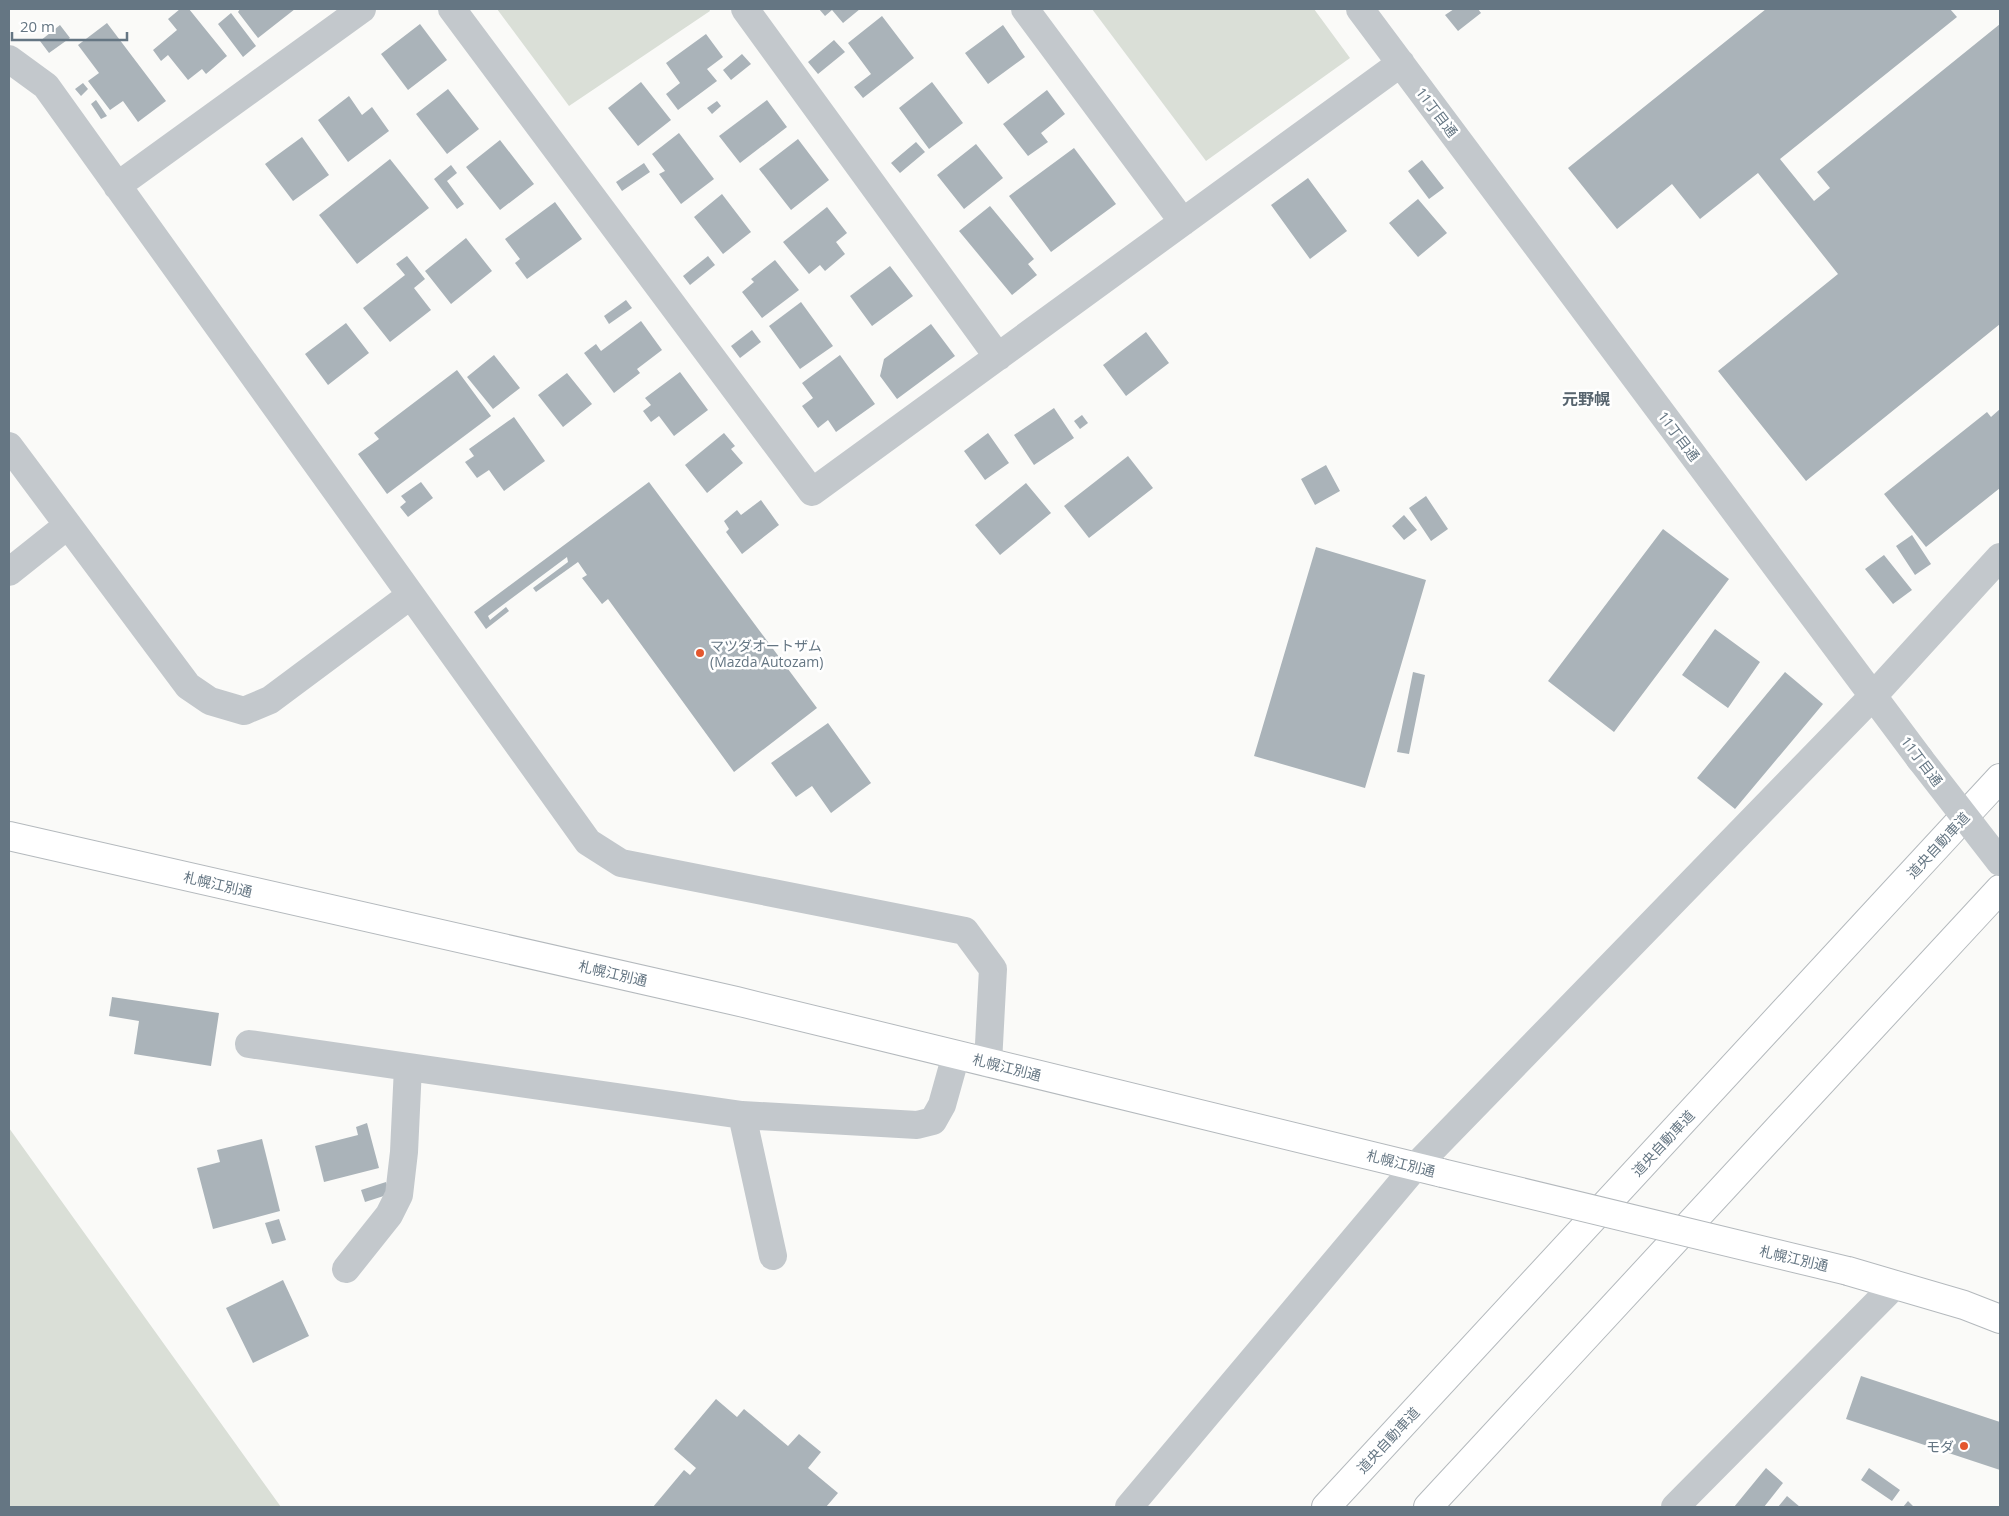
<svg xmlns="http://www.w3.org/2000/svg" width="2009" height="1516" viewBox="0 0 2009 1516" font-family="'Open Sans','Noto Sans JP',sans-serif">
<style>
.green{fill:#dadfd7}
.building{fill:#aab3b9}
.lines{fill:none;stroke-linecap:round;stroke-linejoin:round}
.highway-casing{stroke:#b4b9bd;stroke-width:30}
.minor{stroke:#c3c8cc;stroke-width:28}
.highway{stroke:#fff;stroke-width:28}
.highway-bridge-casing{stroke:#b4b9bd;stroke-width:30;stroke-linecap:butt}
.minor-bridge{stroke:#c3c8cc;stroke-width:28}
.highway-bridge{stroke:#fff;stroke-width:28}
.poi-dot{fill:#e4572e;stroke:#fff;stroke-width:2}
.labels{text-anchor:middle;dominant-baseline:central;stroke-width:5;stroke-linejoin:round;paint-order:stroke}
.street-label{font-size:14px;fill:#657683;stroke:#fff}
.poi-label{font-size:14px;fill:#657683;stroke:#fff;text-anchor:start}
.quarter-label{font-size:16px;font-weight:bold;fill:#57646e;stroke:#fff}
</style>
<rect width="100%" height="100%" fill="#fafaf8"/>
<!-- green -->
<path class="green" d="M497,9H709L710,11L569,106Z
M1092,9H1314L1350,58L1206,161Z
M9,1128L281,1507H9Z"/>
<!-- building -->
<path class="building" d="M180,9H189L227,56L206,74L202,69L188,80L168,55L161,61L153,50L177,30L168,19Z
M240,9H295L258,38L238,12Z
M819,9H860L843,23L832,10L825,16Z
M1454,9H1478L1481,13L1458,31L1445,15Z
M1766,9H1950L1957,17L1780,159L1814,201L1830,188L1817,172L2000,24V324L1806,481L1718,371L1838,274L1758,173L1700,219L1672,184L1617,229L1568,168Z
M231,13L256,46L243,57L218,24Z
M882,16L914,58L863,98L854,87L871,74L848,43Z
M107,23L166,101L138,122L123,101L110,110L88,81L99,73L78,45Z
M420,24L447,60L408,90L381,54Z
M60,25L70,38L49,53L40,41Z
M1003,25L1025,57L988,84L965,53Z
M706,34L723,57L707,69L717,81L678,110L666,94L680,83L666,63Z
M834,40L845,52L818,74L808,62Z
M742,54L751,64L731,80L723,70Z
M641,82L671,120L638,146L608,108Z
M932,82L963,123L929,149L899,108Z
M83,83L88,89L81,96L75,89Z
M448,89L479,129L447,154L416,114Z
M1047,90L1065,114L1041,133L1048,142L1028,156L1003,124Z
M349,96L362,115L372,107L389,131L348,162L318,120Z
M96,100L107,116L101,119L91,104Z
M767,100L787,127L740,163L719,136Z
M717,101L721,106L712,114L707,108Z
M679,133L714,179L681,204L659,174L665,171L652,154Z
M302,137L329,175L293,201L265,164Z
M798,139L829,180L791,210L759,169Z
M500,140L534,184L500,210L466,167Z
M916,142L925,152L900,173L891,163Z
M976,144L1003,178L964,209L937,175Z
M1074,148L1116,204L1051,252L1009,196Z
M390,159L429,208L357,264L319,215Z
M1422,160L1444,188L1429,199L1408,171Z
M644,163L650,172L622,191L616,182Z
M451,165L457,173L447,181L464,204L457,209L434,179Z
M1308,178L1347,231L1310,259L1271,205Z
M722,194L751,232L723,254L694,217Z
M1418,199L1447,233L1418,257L1389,223Z
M555,202L582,239L527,279L515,263L520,259L505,239Z
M990,206L1034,259L1028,264L1037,275L1012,295L959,231Z
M827,207L847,233L836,242L845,254L825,271L820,265L809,274L783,242Z
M466,238L492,271L451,304L425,271Z
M407,256L425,279L414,288L431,310L390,342L363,308L405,275L396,264Z
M708,256L715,265L690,285L683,276Z
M775,260L799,290L762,318L742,292L754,282L751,279Z
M890,266L913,296L872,326L850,296Z
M626,300L632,308L609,324L604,316Z
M801,302L833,346L800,369L769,326Z
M641,321L662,350L637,369L640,373L614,393L584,353L596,344L601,351Z
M346,323L369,353L328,385L305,354Z
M931,324L955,356L897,399L880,376L884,359Z
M752,330L761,342L740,358L731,346Z
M1146,332L1169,363L1126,396L1103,365Z
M494,355L520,388L493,409L467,377Z
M840,355L875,404L836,432L828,420L818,428L802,406L813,398L802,383Z
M457,370L491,416L387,494L358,454L379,439L374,433Z
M680,372L708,410L674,436L659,416L651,422L643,411L651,405L645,398Z
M567,373L592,404L563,427L538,395Z
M1054,408L1074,438L1034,465L1014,435Z
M2000,409V488L1926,547L1884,494L1987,412L1991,417Z
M1082,415L1088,423L1080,429L1074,421Z
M514,417L545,461L504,491L489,470L477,478L465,462L474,456L469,449Z
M724,433L735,446L731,449L743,463L707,493L685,465Z
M988,433L1009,463L985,480L964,451Z
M1128,456L1153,488L1089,538L1064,506Z
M1326,465L1340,491L1315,505L1301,479Z
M421,482L433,498L408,517L400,507L406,502L401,496Z
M649,482L817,708L734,772L608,599L602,604L582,578L587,575L578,562L536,592L533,588L568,562L567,557L488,616L490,620L506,607L509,611L486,629L474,612Z
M1026,483L1051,513L1000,555L975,525Z
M1426,496L1448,529L1431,541L1409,508Z
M761,500L779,525L742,554L726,532L729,529L724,521L737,510L741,515Z
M1404,515L1417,530L1404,540L1392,526Z
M1663,529L1729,579L1614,732L1548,681Z
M1912,535L1931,564L1915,575L1896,546Z
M1316,547L1426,580L1365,788L1254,756Z
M1884,555L1912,590L1893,604L1865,569Z
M1715,629L1760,662L1728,708L1682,675Z
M1413,672L1425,675L1409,754L1397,752Z
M1785,672L1823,704L1735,809L1697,778Z
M828,723L871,783L831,813L812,786L796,797L771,763Z
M112,997L219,1013L211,1066L134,1054L139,1021L109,1016Z
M367,1123L379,1168L324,1182L315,1146L358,1135L356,1127Z
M262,1139L280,1211L213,1229L197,1168L220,1162L217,1150Z
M386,1182L390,1194L365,1202L361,1190Z
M279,1219L286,1240L272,1244L265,1223Z
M283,1280L309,1336L253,1363L226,1308Z
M1861,1376L2000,1422V1470L1846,1419Z
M716,1399L737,1417L744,1409L788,1446L799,1434L821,1452L808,1468L838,1493L826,1507H653L684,1470L690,1475L696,1468L674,1449Z
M1766,1468L1783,1483L1764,1507H1734Z
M1869,1468L1900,1490L1892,1501L1861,1480Z
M1787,1496L1800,1507H1778Z
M1908,1501L1914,1507H1903Z"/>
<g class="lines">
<!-- highway casing -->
<g class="highway-casing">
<path id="highway" d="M9,836L736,1001L1442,1173
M1848,1271L1964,1305L2000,1319
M1326,1507L2000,778
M1428,1507L2000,889"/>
</g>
<!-- minor -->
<path class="minor" d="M452,9L812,492L1401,63
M745,9L998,357
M1025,9L1183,222
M1360,9L1920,759
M9,59L46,86L588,842L621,863L965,931L993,969L988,1063
M117,186L362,9
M9,446L188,686L210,701L244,711L270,700L411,595
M9,572L68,525
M249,1044L742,1115L917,1125L933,1121L942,1105L956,1055
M742,1115L773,1256
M346,1269L389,1215L399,1195L404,1152L408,1067
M1129,1507L1415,1167L1873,696L2000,557
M1675,1507L1895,1285"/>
<!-- highway -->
<use href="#highway" class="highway"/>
<!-- highway-bridge casing -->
<g class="highway-bridge-casing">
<path id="highway-bridge" d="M1442,1173L1848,1271"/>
</g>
<!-- minor-bridge -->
<path class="minor-bridge" d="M1920,759L2000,862"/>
<!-- highway-bridge -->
<use href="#highway-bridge" class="highway-bridge"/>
</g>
<!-- markers -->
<g class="poi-dot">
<circle cx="700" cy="653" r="5"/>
<circle cx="1964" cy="1446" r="5"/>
</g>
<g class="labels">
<!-- street labels -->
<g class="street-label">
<text transform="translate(1437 112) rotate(53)">11丁目通</text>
<text transform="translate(1679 436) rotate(53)">11丁目通</text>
<text transform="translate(1922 761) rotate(53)">11丁目通</text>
<text transform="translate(1938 845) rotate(-47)">道央自動車道</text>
<text transform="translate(218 884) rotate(13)">札幌江別通</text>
<text transform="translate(613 973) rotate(13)">札幌江別通</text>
<text transform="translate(1007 1067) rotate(14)">札幌江別通</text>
<text transform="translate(1663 1143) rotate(-47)">道央自動車道</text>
<text transform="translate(1401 1163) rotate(14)">札幌江別通</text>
<text transform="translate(1794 1258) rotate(13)">札幌江別通</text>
<text transform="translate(1388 1440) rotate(-47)">道央自動車道</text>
</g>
<!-- poi labels -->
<g class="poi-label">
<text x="710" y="645">マツダオートザム<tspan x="710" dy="16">(Mazda Autozam)</tspan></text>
<text x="1954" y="1446" text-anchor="end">モダ</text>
</g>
<!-- quarter labels -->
<g class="quarter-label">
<text x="1586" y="399">元野幌</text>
</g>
</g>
<!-- border -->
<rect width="2009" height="1516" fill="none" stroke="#657683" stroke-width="20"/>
<!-- scale -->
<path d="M12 32v8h115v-8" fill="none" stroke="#657683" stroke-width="2.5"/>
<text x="20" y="32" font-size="15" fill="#657683" stroke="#ffffff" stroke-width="4" paint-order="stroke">20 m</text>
</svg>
